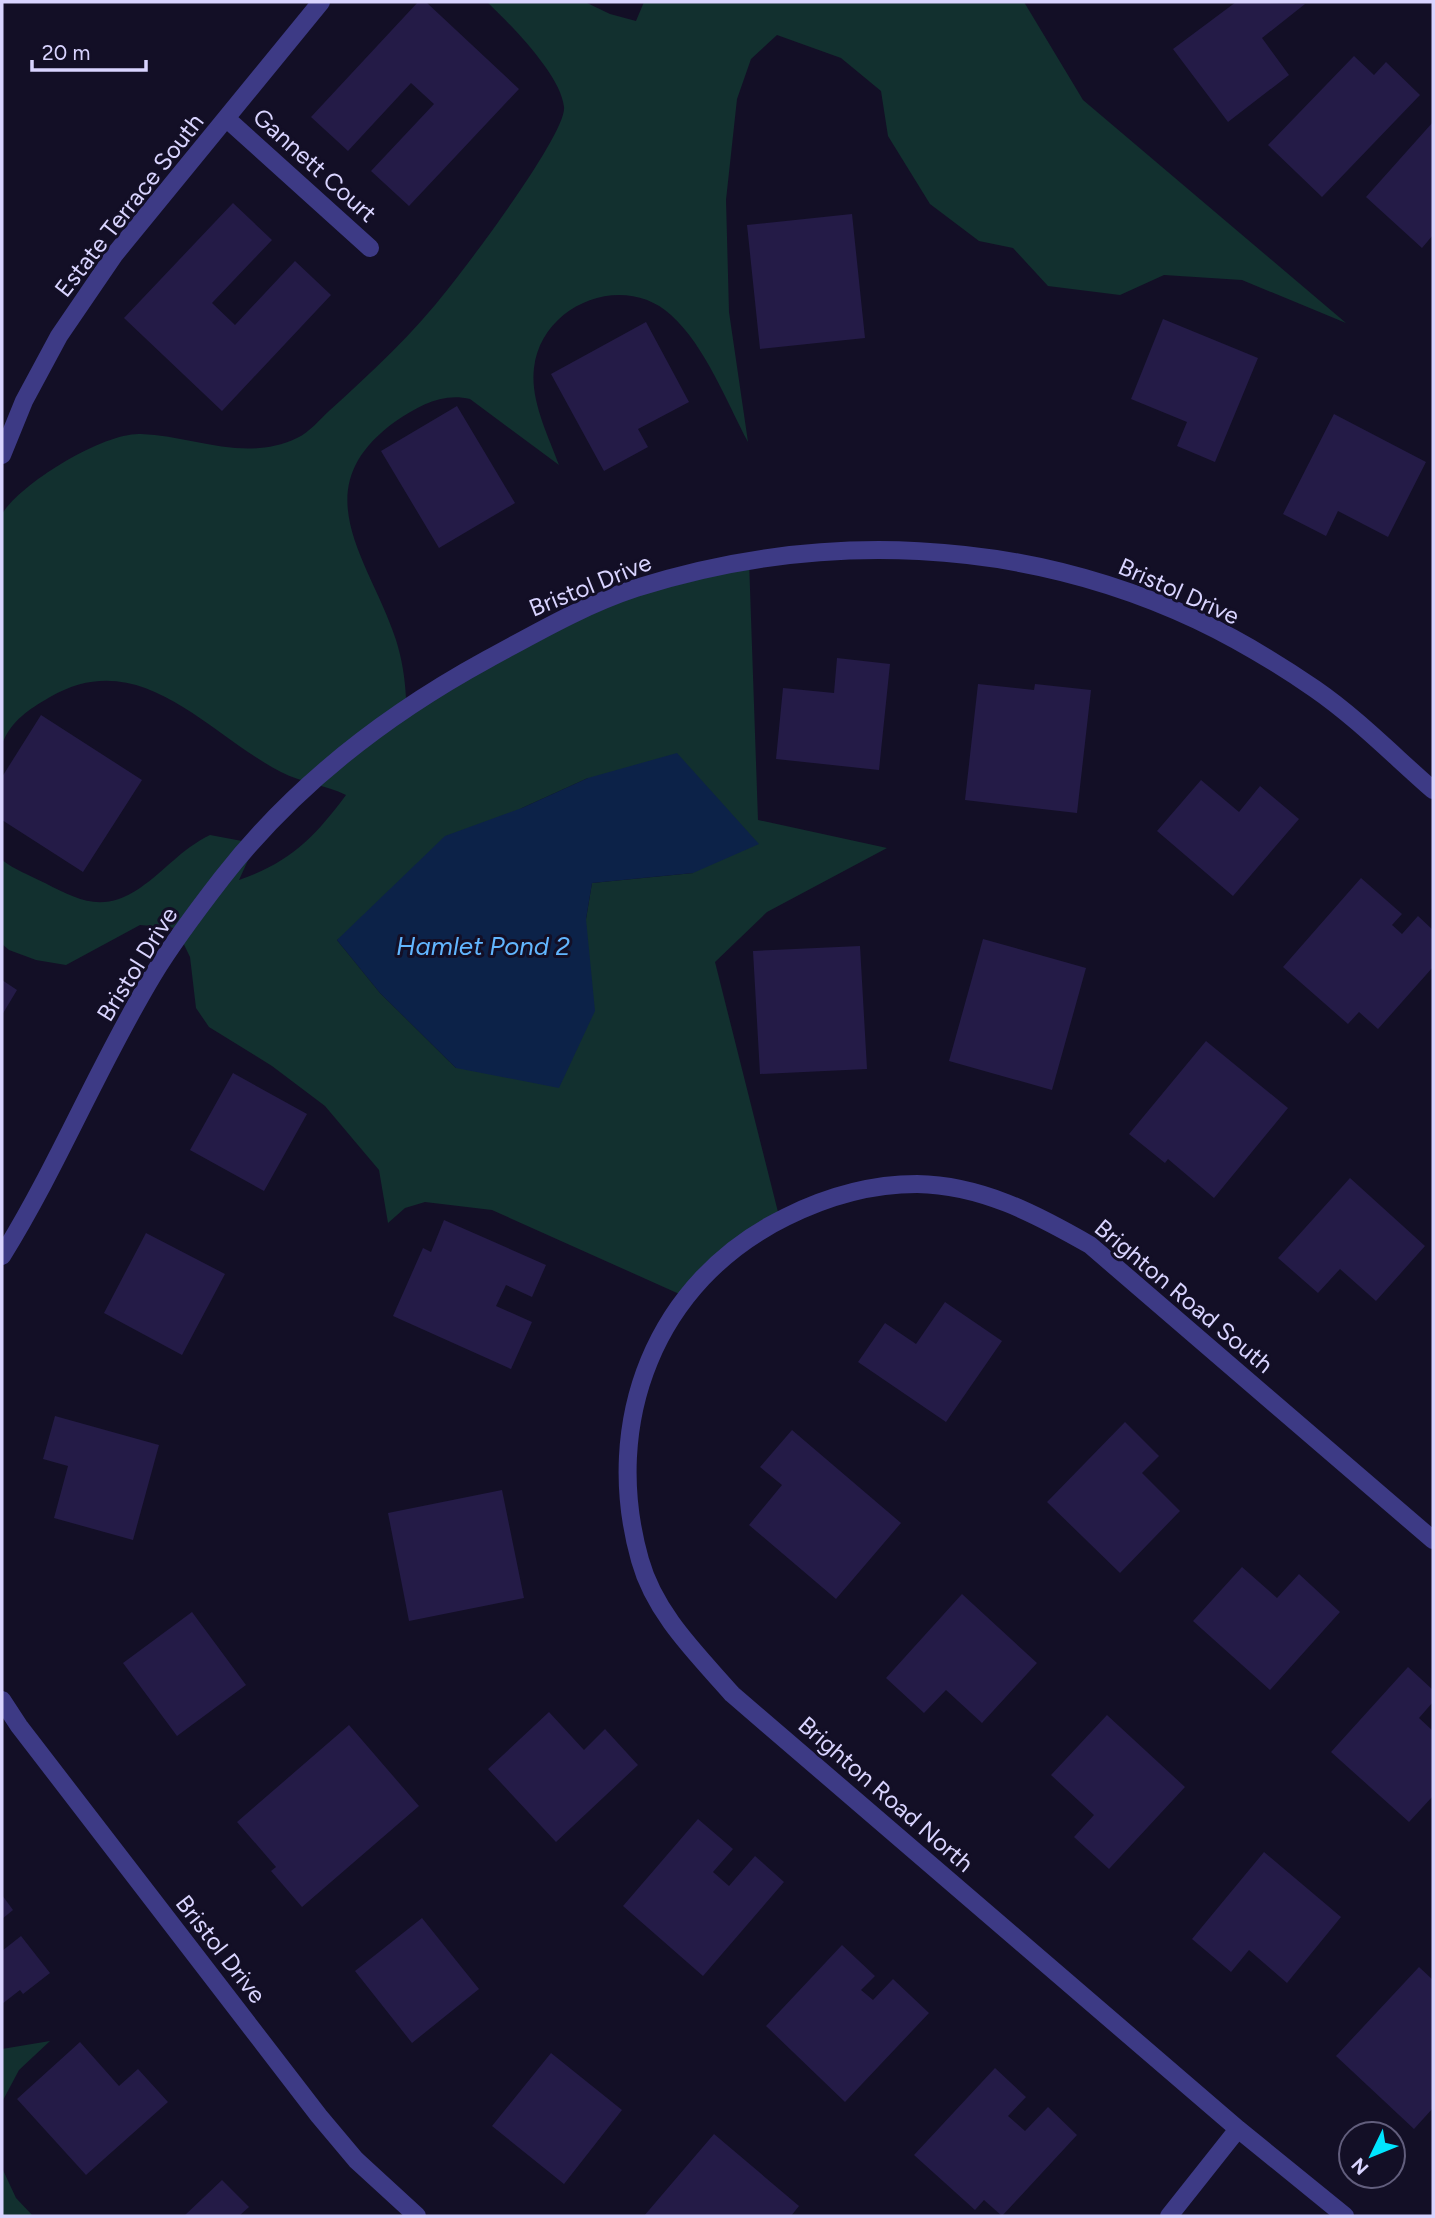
<svg xmlns="http://www.w3.org/2000/svg" width="1435" height="2218" viewBox="0 0 1435 2218" font-family="Figtree,sans-serif">
<style>
.green{fill:#12302f;fill-rule:evenodd}
.water{fill:#0c2248}
.building{fill:#241b47}
.lines{fill:none;stroke-linecap:round;stroke-linejoin:round}
.minor{stroke:#3d3a85;stroke-width:18}
.labels{text-anchor:middle;dominant-baseline:central;stroke-width:6;stroke-linejoin:round;paint-order:stroke}
.street-label{font-size:24px;fill:#d9d4ff;stroke:#130f26}
.water-label{font-size:26px;font-style:italic;fill:#62b6ff;stroke:#130f26}
</style>
<rect width="100%" height="100%" fill="#130f26"/>
<!-- green -->
<path class="green" d="M487,2H585L610,14L636,21L644,2H1024L1083,100L1346,323L1242,280L1164,275L1120,295L1048,286L1013,248L979,241L930,204L888,136L881,91L841,58L777,35L751,59L737,99L726,200L729,312L748,442C726,401 706,347 671,315C624,271 541,304 534,368C530,400 548,435 559,465L470,399C443,392 418,406 396,421C301,489 370,560 396,640C402,659 405,678 406,698L448,689L564,617L749,560L758,820L887,848L767,912L715,962L780,1220L686,1297L492,1210L425,1202L405,1208L388,1223L379,1170L325,1106L272,1066L209,1027L196,1008L190,957L176,928L140,925L66,965L36,960L9,950L2,944V860C15,870 29,875 45,883C80,901 103,913 140,888C166,870 180,850 210,835L242,841L260,834L239,880C289,863 315,837 346,795C326,785 302,783 281,772C207,734 141,644 50,697C28,710 12,720 2,744V514C21,483 104,432 141,434C194,436 245,463 297,438C309,433 320,419 329,411C371,373 414,333 448,289C469,263 567,133 564,107C561,75 510,24 487,2ZM588,778L693,873L592,883L586,919L456,1068L380,993L337,940L522,808Z
M50,2041L19,2070L2,2102V2049Z
M2,2168L16,2198L33,2216H2Z"/>
<!-- water -->
<path class="water" d="M677,753L759,844L693,873L592,883L586,919L595,1011L559,1088L456,1068L380,993L337,940L445,836L522,808L588,778Z"/>
<!-- building -->
<path class="building" d="M418,2H426L519,89L409,206L371,171L434,104L411,83L348,151L311,117Z
M1236,2L1305,4L1262,38L1289,75L1228,122L1173,49Z
M1354,56L1374,75L1386,62L1420,95L1322,197L1268,145Z
M1433,122V235L1422,248L1366,197Z
M233,203L272,240L212,303L235,325L295,261L331,295L222,411L124,318Z
M852,214L865,338L760,349L747,225Z
M1163,319L1258,358L1215,462L1177,446L1187,422L1131,399Z
M646,322L689,402L638,429L648,447L604,471L551,374Z
M457,406L515,503L439,548L381,451Z
M1334,414L1426,462L1388,537L1338,511L1326,536L1283,514Z
M837,658L890,664L879,770L776,759L783,688L834,693Z
M978,684L1034,690L1035,684L1091,690L1077,813L965,800Z
M41,715L142,780L83,872L2,820V777Z
M1201,780L1239,812L1260,786L1299,819L1233,896L1157,831Z
M1361,878L1402,914L1392,925L1402,934L1418,916L1433,930V967L1378,1029L1359,1012L1348,1024L1283,967Z
M983,939L1086,968L1052,1090L949,1061Z
M860,946L867,1069L760,1074L753,951Z
M2,980L17,990L2,1015Z
M1206,1041L1288,1108L1214,1198L1168,1159L1165,1163L1129,1134Z
M233,1073L307,1114L264,1191L190,1150Z
M1350,1178L1425,1246L1376,1301L1340,1269L1318,1293L1278,1258Z
M444,1220L546,1265L532,1297L506,1285L496,1306L532,1322L511,1369L393,1316L423,1248L431,1252Z
M146,1233L225,1274L182,1355L104,1313Z
M945,1302L1002,1341L946,1422L858,1362L885,1323L916,1344Z
M55,1416L159,1445L133,1540L54,1518L68,1466L43,1459Z
M1125,1422L1159,1456L1142,1473L1180,1511L1120,1573L1047,1502Z
M792,1430L901,1523L836,1599L749,1525L782,1485L760,1467Z
M502,1490L524,1598L409,1621L388,1513Z
M1242,1567L1277,1598L1299,1574L1340,1612L1270,1690L1193,1621Z
M962,1594L1037,1663L982,1723L946,1690L924,1713L886,1678Z
M192,1612L246,1685L177,1736L123,1663Z
M1408,1667L1433,1690V1702L1419,1718L1433,1731V1796L1409,1822L1331,1752Z
M549,1712L584,1750L605,1729L638,1765L556,1842L488,1769Z
M1107,1715L1185,1787L1109,1869L1074,1837L1094,1815L1051,1775Z
M349,1725L419,1806L302,1907L271,1871L276,1867L237,1822Z
M698,1819L733,1849L713,1872L729,1886L755,1856L784,1882L703,1976L623,1906Z
M1264,1852L1341,1917L1287,1983L1249,1950L1231,1972L1192,1939Z
M2,1895L13,1910L2,1919Z
M422,1918L479,1989L412,2043L355,1971Z
M21,1936L50,1973L23,1994L20,1990L2,2004V1951Z
M842,1945L875,1976L861,1990L873,2000L893,1979L929,2013L845,2102L766,2026Z
M1419,1967L1433,1980V2108L1414,2129L1336,2056Z
M80,2042L119,2086L138,2069L168,2102L86,2175L17,2099Z
M551,2053L622,2110L564,2184L492,2126Z
M995,2068L1026,2097L1008,2116L1025,2131L1048,2107L1077,2135L1002,2216L984,2200L975,2210L914,2155Z
M714,2134L799,2206L791,2216H644Z
M222,2180L249,2207L239,2216H184Z"/>
<g class="lines">
<!-- minor -->
<path class="minor" d="M227,119L370,248
M2,455L24,401L59,336L115,254L321,2
M2,1256C58,1166 98,1066 153,975C173,942 198,909 222,878C293,787 387,714 488,659C536,633 584,605 636,588C820,530 1020,537 1197,620C1235,638 1280,665 1315,689C1357,718 1395,757 1433,790
M2,1700L19,1726L319,2116L356,2160L417,2216
M1169,2216L1238,2129
M1345,2216L1238,2129L732,1694C697,1654 655,1614 640,1560C601,1422 655,1281 786,1217C828,1196 870,1184 917,1184C981,1185 1036,1214 1090,1245L1433,1540"/>
</g>
<g class="labels">
<!-- street labels -->
<g class="street-label">
<text transform="translate(315 165) rotate(42)">Gannett Court</text>
<text transform="translate(129 205) rotate(-52)">Estate Terrace South</text>
<text transform="translate(590 585) rotate(-22)">Bristol Drive</text>
<text transform="translate(1179 591) rotate(24)">Bristol Drive</text>
<text transform="translate(137 964) rotate(-58)">Bristol Drive</text>
<text transform="translate(1184 1296) rotate(40)">Brighton Road South</text>
<text transform="translate(886 1794) rotate(41)">Brighton Road North</text>
<text transform="translate(221 1949) rotate(52)">Bristol Drive</text>
</g>
<!-- water labels -->
<g class="water-label">
<text x="483" y="946">Hamlet Pond 2</text>
</g>
</g>
<!-- border -->
<rect width="1435" height="2218" fill="none" stroke="#d9d4ff" stroke-width="7"/>
<!-- north arrow -->
<g transform="translate(1372 2155) rotate(227)"><circle r="33" fill="#130f26" stroke="#625e7d" stroke-width="2"/>
<path d="M0-5L12 26L0 18L-12 26Z" fill="#00e5ff"/>
<text y="-10" font-size="19" font-weight="bold" text-anchor="middle" fill="#d9d4ff">N</text>
</g>
<!-- scale -->
<path d="M32 60v10h114v-10" fill="none" stroke="#d9d4ff" stroke-width="3.5"/>
<text x="42" y="60" font-size="21" fill="#d9d4ff" stroke="#130f26" stroke-width="5" paint-order="stroke">20 m</text>
</svg>
